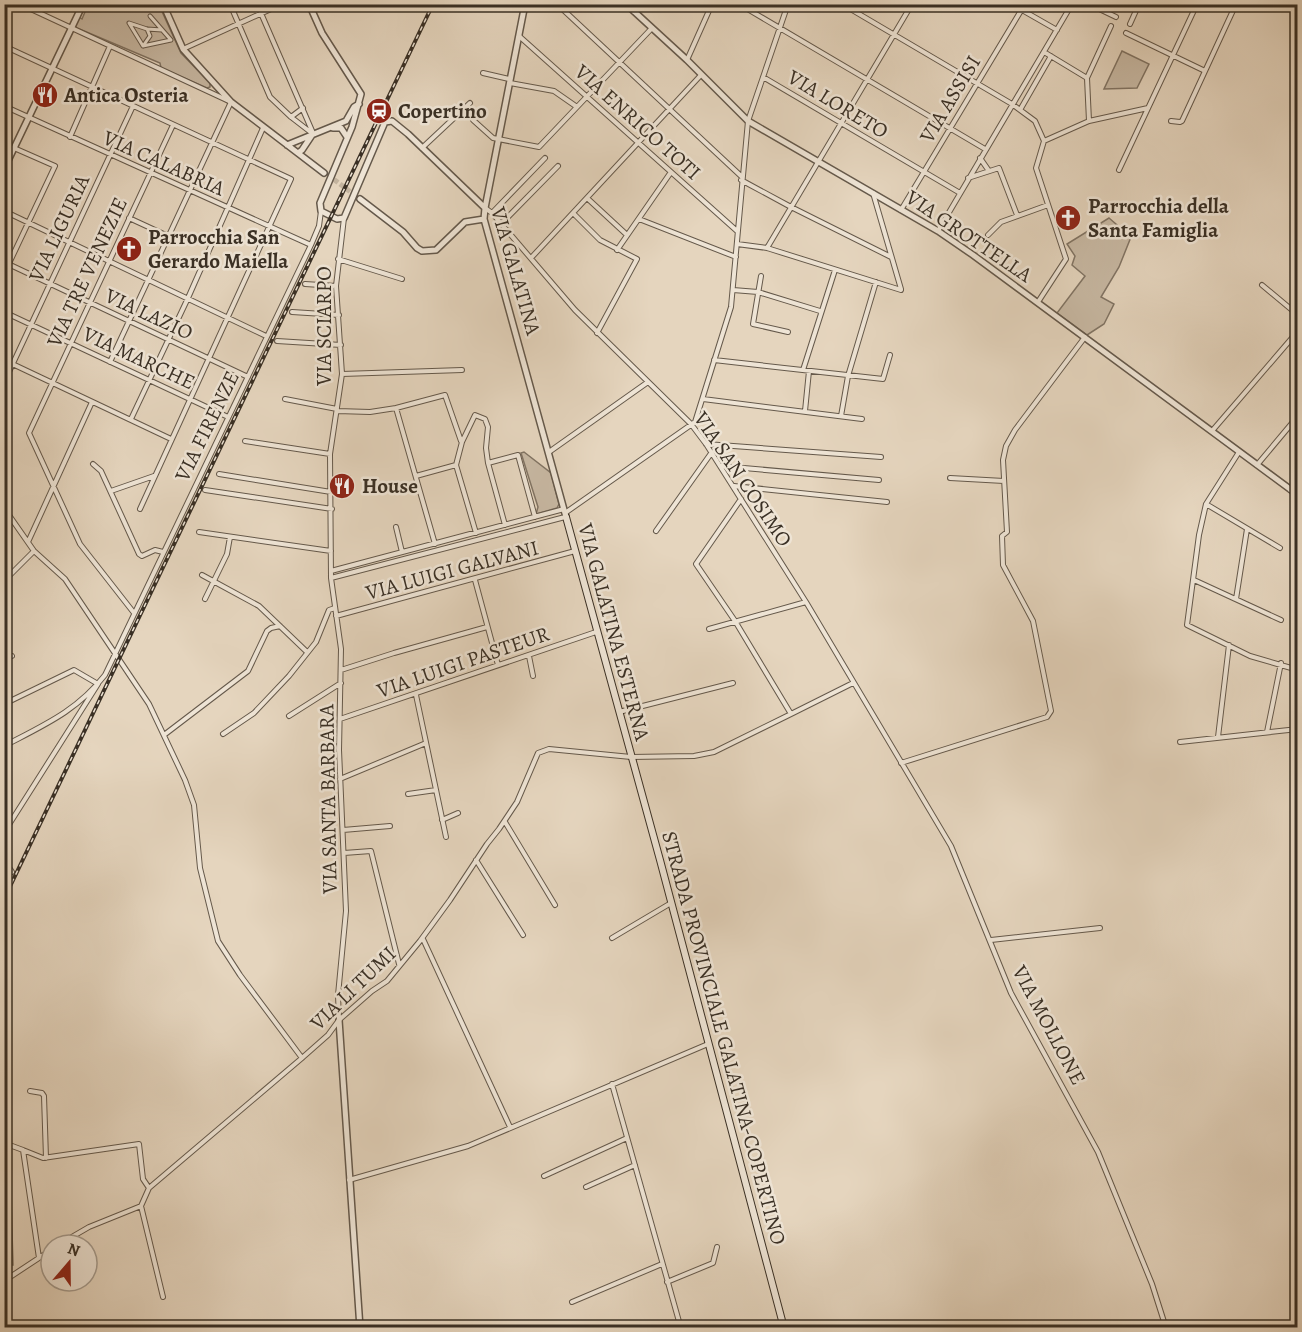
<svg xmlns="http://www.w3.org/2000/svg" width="1302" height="1332" viewBox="0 0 1302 1332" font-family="Alegreya,serif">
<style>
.green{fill:#c8b9a4;stroke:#817464;stroke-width:1.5}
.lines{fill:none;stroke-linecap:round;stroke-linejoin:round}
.tertiary-tunnel{stroke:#c3b49f;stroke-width:5;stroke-dasharray:5 2.5;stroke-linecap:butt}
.pedestrian-casing{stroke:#65594b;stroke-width:5}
.minor-casing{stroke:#65594b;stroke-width:6}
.tertiary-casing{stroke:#65594b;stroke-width:8}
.secondary-casing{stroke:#3a3025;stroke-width:8}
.pedestrian{stroke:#eee4d5;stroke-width:3}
.minor{stroke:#eee4d5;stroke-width:4}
.tertiary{stroke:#eee4d5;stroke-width:5}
.secondary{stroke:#eee4d5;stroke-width:6}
.rail-casing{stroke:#3a3025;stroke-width:4}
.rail{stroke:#eee4d5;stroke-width:1.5;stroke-dasharray:4.5;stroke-linecap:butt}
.labels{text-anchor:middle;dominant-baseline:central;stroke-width:5;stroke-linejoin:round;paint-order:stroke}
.poi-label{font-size:21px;font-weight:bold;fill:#3a3025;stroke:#eee4d5;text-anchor:start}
.street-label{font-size:21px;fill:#3a3025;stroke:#eee4d5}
</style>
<rect width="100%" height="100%" fill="#e5d5be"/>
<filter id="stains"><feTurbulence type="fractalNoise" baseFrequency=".00333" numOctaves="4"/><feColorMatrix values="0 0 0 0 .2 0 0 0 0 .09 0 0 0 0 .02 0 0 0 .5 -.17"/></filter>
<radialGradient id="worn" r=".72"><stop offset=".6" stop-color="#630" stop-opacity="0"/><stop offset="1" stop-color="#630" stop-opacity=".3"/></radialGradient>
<!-- green -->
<path class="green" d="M88,5H159L181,53L210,83V87L207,88L161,68L160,63L77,28L75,26L79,17L82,19Z
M1122,51L1149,64L1137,88L1104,89Z
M1109,218L1131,237L1119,267L1101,297L1114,304L1104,324L1087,335L1057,313L1085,276L1072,265L1075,256L1067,244Z
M524,452L551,473L559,504L557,508L536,514L538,507L521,453Z
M4,1197H11L13,1265H5Z"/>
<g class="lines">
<!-- tertiary-tunnel -->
<path class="tertiary-tunnel" d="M328,175L360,199"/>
<!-- pedestrian casing -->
<g class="pedestrian-casing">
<path id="pedestrian" d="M150,16L171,40L143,46L129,23L147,29L162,30
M143,46L150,36L147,29"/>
</g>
<!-- minor casing -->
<g class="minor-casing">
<path id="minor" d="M20,4L231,102L110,362
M230,4L270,97L291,117L313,134
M257,4L313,133
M384,4V5
M557,4L741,176
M739,4L985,149
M842,4L1012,104L1035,121L1044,141
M1007,4L1022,10L1057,30
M1089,4L1116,17
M634,12L641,4
M1130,24L1139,4
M1126,33L1205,71
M519,36L737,231
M4,46L291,179L140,509
M183,49L282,4
M1044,52L1087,78
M687,60L712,4
M483,73L509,79
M763,77L960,193
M510,83L554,91L577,107
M4,106L311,245
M1020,110L1051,56
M291,117L303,108
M473,120L493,138L539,147L652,28
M1089,121L1087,78L1111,26
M1171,121L1180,122L1182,121L1236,4
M70,137L110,46
M422,148L470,103
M980,158L989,171
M1119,170L1197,4
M968,178L999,168L1017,215
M741,180L791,207L891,257
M873,193L901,289
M587,198L627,235
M485,208L492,213L575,310L691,424L706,444L806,602L951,846L1011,993L1098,1152L1152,1284L1166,1328
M901,210L1025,4
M4,211L266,336
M492,213L545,158
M573,213L600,240L637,259L597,333
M129,218L168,236
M639,219L736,257
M501,224L558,166
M938,231L1072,4
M988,235L1001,222L1048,205
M737,244L767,248L901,290
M767,248L912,4
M1296,248L1298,249
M617,250L671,172
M531,258L701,75
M338,259L402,279
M4,262L248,377
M4,274L55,166L14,148
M761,276L753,324L788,332
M305,284L336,286
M1262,285L1298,315
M733,290L758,292L820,311
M1038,302L1066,259L1036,168L1044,141L1089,121L1148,108
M4,312L228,417
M292,312L339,315
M277,341L341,345
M4,360L171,439
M714,360L883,379L890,355
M803,370L835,270
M8,374L133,106
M342,374L462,370
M285,399L337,409
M703,399L862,419
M396,408L435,544
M337,411L370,412L396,408L445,395L461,441
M805,411L809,371
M841,416L848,376L876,282
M131,419L188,298L263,128
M1212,431L1298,331
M245,441L330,454
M706,444L881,457
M549,452L648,382
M1239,452L1206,504L1199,535L1187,625L1250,656L1298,670
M488,463L518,455L535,517
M93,464L101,471L139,554L142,556L155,550L163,552
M1257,465L1298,416
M721,466L879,480
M219,474L331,492
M416,476L456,465
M950,478L1004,481
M734,486L887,502
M205,490L332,509
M1290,490L1298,481
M111,491L154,476
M1206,504L1280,548
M4,508L34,551L65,579L149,704L185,780L194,805L200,868L218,941L240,975L302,1058
M565,513L695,422L731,307L748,121L788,4
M396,527L402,552
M656,531L712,452
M199,532L331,551
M476,533L456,465L462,442L475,415L485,419L488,427L486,448L488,463L505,525
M28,542L92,402
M331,571L564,509
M202,575L259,606L307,652
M331,578L565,517
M475,580L498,665
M1194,580L1281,620
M4,581L34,551
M205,599L227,554L230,537
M1236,599L1247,529
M134,613L80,544L29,433L173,125
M336,616L575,551
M709,629L806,602
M529,656L533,676
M4,659L12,656
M341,670L394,653L487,627
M416,695L446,837
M4,704L74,670L98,684L10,823L4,828
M619,712L733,683
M791,714L853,683
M289,716L341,683
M340,719L596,632
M1267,732L1281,663
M223,734L254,713L289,676L316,642L329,610L335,608
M164,735L248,671L267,631L271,628L280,626
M1218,737L1229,645
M1180,742L1298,729
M4,746C44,725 77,711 105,675L311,245L319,226L321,211
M901,763L1047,717L1051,711L1033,621L1003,565L1002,536L1007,532L1003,460L1006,446L1015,430L1085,337
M340,779L426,743
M408,794L436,790
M442,820L458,813
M505,822L555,905
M343,830L390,826
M344,853L371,851L399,964
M4,860L12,872
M476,860L523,935
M612,938L671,903
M423,939L510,1127
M991,940L1100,928
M339,1020L338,995L346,911L339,750L341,649L331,578L330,454L342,374L336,286L344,218
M612,1084L680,1325L672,1328
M30,1091L42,1093L44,1096L46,1158
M4,1143L23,1150L39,1258
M23,1150L43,1158L139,1144L143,1179L149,1188
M544,1176L627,1138
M349,1180L468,1146L708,1044
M586,1187L635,1165
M141,1206L163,1297
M58,1245L89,1227L141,1206L149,1188L302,1058L328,1035L339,1020L372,991L387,981L420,941L450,900L487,844L499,829L517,802L538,753L549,749L631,757L694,756L714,752L791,714L735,621L696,564L741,499
M4,1281L51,1250
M667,1282L713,1263L717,1247
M572,1302L662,1264"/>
</g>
<!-- tertiary casing -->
<g class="tertiary-casing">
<path id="tertiary" d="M163,4L183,49L231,102L324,173
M309,4L322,33L361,94L352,127L320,203L321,211L337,219L344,218L385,122L392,121L408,134L485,208L484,219L566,517
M626,4L687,60L748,121L938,231L973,255L1298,495
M333,128H341L347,137
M287,145L346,121L354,107L359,104
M298,153L302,150L312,135
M4,169L83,4
M360,199L403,232L417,248L422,251L436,250L465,222L484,219
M485,208L525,4
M339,1020L360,1328"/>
</g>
<!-- secondary casing -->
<g class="secondary-casing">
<path id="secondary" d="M566,517L660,860L784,1328"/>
</g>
<!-- pedestrian -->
<use href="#pedestrian" class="pedestrian"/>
<!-- minor -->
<use href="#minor" class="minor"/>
<!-- tertiary -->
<use href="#tertiary" class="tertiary"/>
<!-- secondary -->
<use href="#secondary" class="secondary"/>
<!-- rail casing -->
<g class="rail-casing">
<path id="rail" d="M4,899L433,4"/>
</g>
<!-- rail -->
<use href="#rail" class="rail"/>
</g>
<!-- icons -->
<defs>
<g id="restaurant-disc" transform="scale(1.35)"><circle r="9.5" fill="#8f2418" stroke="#eee4d5"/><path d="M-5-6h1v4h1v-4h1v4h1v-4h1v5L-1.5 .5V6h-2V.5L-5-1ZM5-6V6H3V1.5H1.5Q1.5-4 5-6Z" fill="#fff"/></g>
<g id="station-disc" transform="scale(1.35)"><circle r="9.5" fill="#8f2418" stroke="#eee4d5"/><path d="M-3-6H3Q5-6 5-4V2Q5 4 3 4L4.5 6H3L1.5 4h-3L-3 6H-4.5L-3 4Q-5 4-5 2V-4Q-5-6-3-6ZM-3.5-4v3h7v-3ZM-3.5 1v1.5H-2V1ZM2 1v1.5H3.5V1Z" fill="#fff"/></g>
<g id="church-disc" transform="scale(1.35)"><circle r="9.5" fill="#8f2418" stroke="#eee4d5"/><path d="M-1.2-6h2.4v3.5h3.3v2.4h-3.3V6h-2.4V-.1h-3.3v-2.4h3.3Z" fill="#fff"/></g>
</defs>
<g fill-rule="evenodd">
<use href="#restaurant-disc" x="45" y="95"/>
<use href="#station-disc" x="379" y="111"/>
<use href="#church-disc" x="1068" y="218"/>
<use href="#church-disc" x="129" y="249"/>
<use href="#restaurant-disc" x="342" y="486"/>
</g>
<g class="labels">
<!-- poi labels -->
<g class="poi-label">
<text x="64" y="95">Antica Osteria</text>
<text x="398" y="111">Copertino</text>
<text x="1088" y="206">Parrocchia della<tspan x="1088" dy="24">Santa Famiglia</tspan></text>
<text x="148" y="237">Parrocchia San<tspan x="148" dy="24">Gerardo Maiella</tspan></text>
<text x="362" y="486">House</text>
</g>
<!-- street labels -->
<g class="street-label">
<text transform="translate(950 99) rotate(-59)">VIA ASSISI</text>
<text transform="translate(838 104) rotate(31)">VIA LORETO</text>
<text transform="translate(638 122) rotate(42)">VIA ENRICO TOTI</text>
<text transform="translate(164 163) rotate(24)">VIA CALABRIA</text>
<text transform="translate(59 228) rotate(-65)">VIA LIGURIA</text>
<text transform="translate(969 236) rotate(34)">VIA GROTTELLA</text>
<text transform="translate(516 271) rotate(74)">VIA GALATINA</text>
<text transform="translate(87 272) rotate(-65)">VIA TRE VENEZIE</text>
<text transform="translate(149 314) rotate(25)">VIA LAZIO</text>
<text transform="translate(324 326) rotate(-90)">VIA SCIARPO</text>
<text transform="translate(139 358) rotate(25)">VIA MARCHE</text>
<text transform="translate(207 426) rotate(-64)">VIA FIRENZE</text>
<text transform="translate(743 479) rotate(56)">VIA SAN COSIMO</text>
<text transform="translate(452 570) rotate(-15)">VIA LUIGI GALVANI</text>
<text transform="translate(614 632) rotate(75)">VIA GALATINA ESTERNA</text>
<text transform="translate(463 662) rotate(-19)">VIA LUIGI PASTEUR</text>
<text transform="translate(328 799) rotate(-91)">VIA SANTA BARBARA</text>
<text transform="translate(353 988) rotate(-44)">VIA LI TUMI</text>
<text transform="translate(1049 1025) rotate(62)">VIA MOLLONE</text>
<text transform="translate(724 1038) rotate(75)">STRADA PROVINCIALE GALATINA-COPERTINO</text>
</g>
</g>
<!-- margin -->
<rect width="1302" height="1332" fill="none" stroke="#e5d5be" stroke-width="24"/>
<rect x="6" y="6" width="1290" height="1320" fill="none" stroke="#3a3025" stroke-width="3"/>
<rect x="12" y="12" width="1278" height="1308" fill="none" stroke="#3a3025" stroke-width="1.5"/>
<!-- north arrow -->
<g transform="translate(69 1263) rotate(20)"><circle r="28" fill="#eee4d5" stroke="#a69c8f" stroke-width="1.5"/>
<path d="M0-4.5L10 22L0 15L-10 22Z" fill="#8f2418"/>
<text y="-9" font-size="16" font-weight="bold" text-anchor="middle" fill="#3a3025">N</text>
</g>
<rect width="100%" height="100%" filter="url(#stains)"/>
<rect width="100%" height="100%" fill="url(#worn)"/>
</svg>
